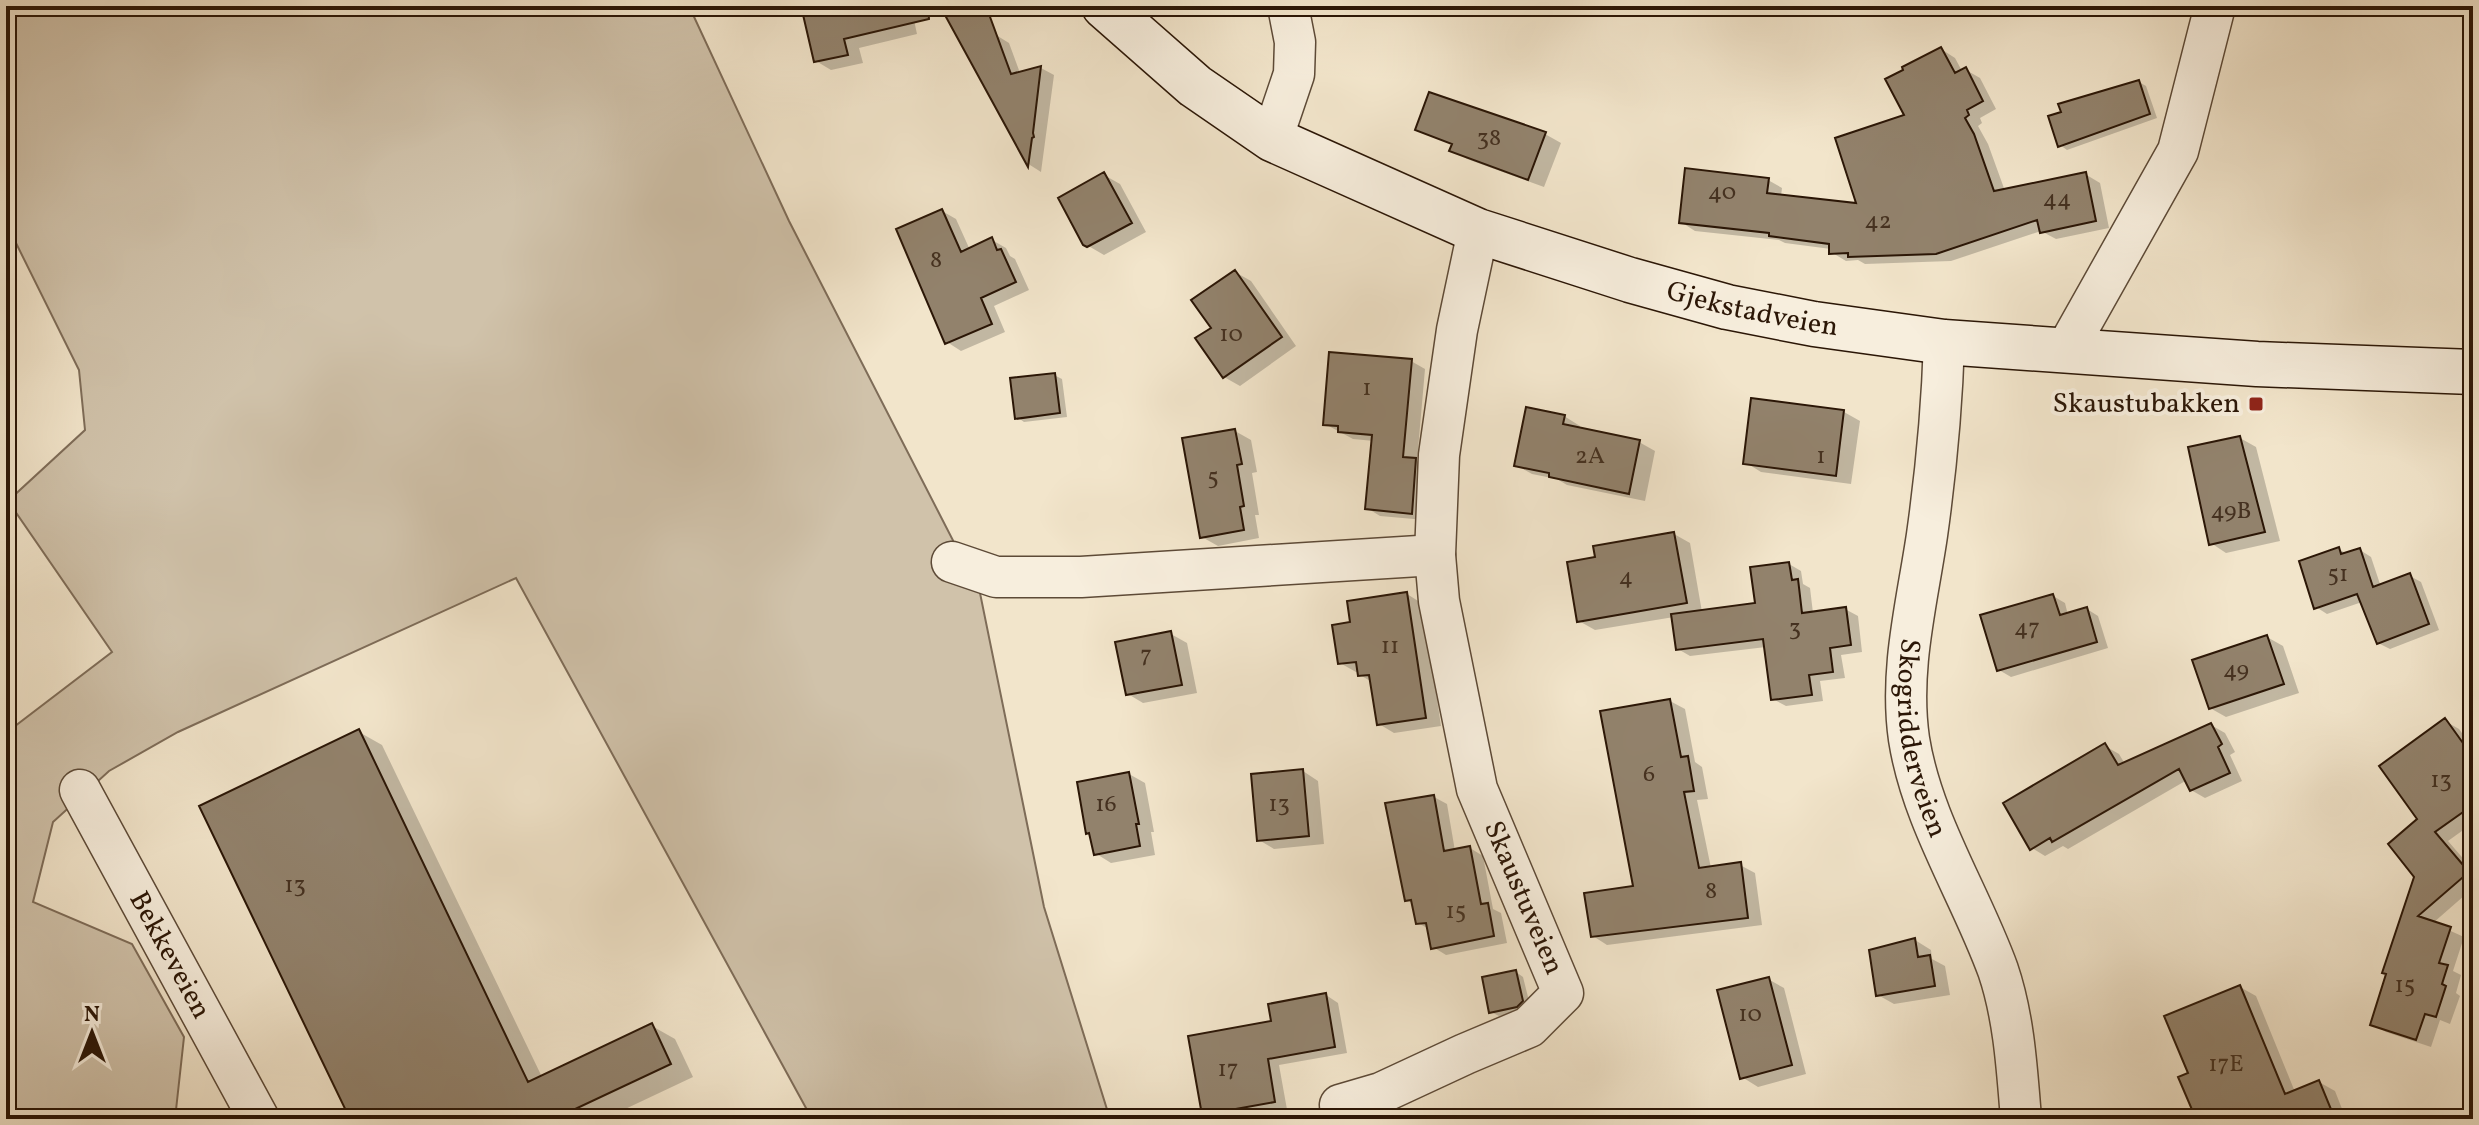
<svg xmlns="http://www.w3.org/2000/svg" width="2479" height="1125" viewBox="0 0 2479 1125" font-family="Vollkorn,serif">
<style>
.green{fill:#d0c2aa;stroke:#7e6c58;stroke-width:2}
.shadow{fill:#0003}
.building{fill:#92826c;stroke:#2b1606;stroke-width:2}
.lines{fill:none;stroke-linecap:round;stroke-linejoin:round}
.street-casing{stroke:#5d4a37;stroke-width:43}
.secondary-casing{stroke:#2b1606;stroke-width:47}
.street{stroke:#f7eedd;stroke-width:40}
.secondary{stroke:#f7eedd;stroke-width:44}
.poi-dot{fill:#8f2418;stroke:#f7eedd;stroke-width:3}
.labels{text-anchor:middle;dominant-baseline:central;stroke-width:8;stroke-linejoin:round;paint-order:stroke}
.number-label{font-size:24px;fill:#453120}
.street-label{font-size:28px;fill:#2b1606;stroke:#f7eedd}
.poi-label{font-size:28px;fill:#2b1606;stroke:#f7eedd;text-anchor:end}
</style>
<rect width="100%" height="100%" fill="#f2e5cb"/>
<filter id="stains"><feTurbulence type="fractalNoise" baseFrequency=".0025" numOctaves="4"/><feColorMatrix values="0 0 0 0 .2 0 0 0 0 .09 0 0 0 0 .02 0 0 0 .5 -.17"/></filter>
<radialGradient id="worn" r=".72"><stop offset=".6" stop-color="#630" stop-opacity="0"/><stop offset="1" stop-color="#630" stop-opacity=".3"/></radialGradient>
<!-- green -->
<path class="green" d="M6,6H689L789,221L980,593L1044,907L1110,1119H812L516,578L178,732L109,771L53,822L33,902L132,944L184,1037L175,1119H6V733L112,652L8,501L85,430L79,370L12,235L14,174L6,151Z"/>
<!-- shadow -->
<path class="shadow" d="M803,6H911L917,34L859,48L863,63L831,70L816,61Z
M1160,6H1174L1169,11Z
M996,35L1009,43L1020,73L1041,68L1054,75L1041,172L1030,165L965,48Z
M1941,49L1955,58L1962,71L1966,70L1980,78L1996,109L1980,118L1982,123L1978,126L1988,144L2005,191L2085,174L2100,183L2109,228L2056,239L2041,231L1951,261L1865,264L1858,260L1846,261L1831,252V249L1785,243L1779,240L1695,231L1681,222L1768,180L1782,188L1781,196L1859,205Z
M2139,82L2146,86L2157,118L2067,150L2060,145Z
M1418,129L1545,134L1561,143L1544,187L1467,159L1452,150L1453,145Z
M1104,175L1120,184L1146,232L1104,255L1085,244Z
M942,211L956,219L970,250L992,240L1006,248L1010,256L1015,259L1029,290L994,306L1005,332L961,351L947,342Z
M1235,272L1251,281L1296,346L1240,386L1224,377L1213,328Z
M1411,361L1425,369L1417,461L1429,468L1425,520L1380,516L1367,508L1374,441L1353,439L1325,424Z
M1054,375L1062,379L1067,417L1024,422L1017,417Z
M1753,401L1844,412L1860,421L1851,484L1761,472L1745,462Z
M1564,416L1580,426L1579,430L1639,442L1655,451L1645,501L1567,485L1557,479L1532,474L1516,465Z
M1235,431L1251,440L1257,472L1252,473L1259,515H1255L1259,538L1218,546L1202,537Z
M2240,438L2256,447L2280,541L2226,553L2211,543Z
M1674,534L1690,543L1702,612L1757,605L1789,564L1801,571L1803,584L1810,588L1813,613L1845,609L1858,616L1862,652L1841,655L1845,678L1820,681L1823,701L1786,706L1773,699L1766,647L1690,656L1678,649L1674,617L1595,630L1579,621L1597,558Z
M2338,549L2348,554L2360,550L2371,557L2381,587L2410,576L2421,582L2439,630L2390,649L2378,643L2362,602L2327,614L2316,607Z
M1407,594L1423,604L1441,726L1394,733L1379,724L1372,682L1360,675L1359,672H1356L1340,663L1352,624Z
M2053,596L2065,603L2068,615L2087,609L2098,616L2108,648L2011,677L1999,670Z
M1171,634L1187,643L1197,693L1143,703L1128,694Z
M2267,637L2283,646L2299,693L2226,717L2210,708Z
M1670,701L1685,709L1695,762L1702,767L1708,799L1697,800L1711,868L1740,865L1755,873L1762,925L1607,945L1593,936L1636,888Z
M2445,721L2459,729L2473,748V823L2448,841L2473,870V888L2433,923L2464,937L2453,971L2461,975L2456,993L2460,996L2450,1024L2440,1020L2431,1047L2386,1032L2372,1024L2417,877L2419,819Z
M2211,725L2225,733L2235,752L2230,755L2242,781L2205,798L2191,790L2187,780L2068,849L2063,846L2045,856L2032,848L2105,746L2119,754L2125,764Z
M359,732L382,745L542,1077L652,1026L675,1039L693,1077L604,1119H352Z
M1303,771L1318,781L1324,844L1274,849L1259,840Z
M1129,774L1145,783L1154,832H1151L1155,855L1111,863L1095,853Z
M1434,797L1447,804L1455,851L1470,848L1483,856L1493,909L1501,913L1507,943L1446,955L1433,947L1429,929L1418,923L1414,904L1407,900Z
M1915,940L1931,950L1932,959L1945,966L1950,995L1894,1004L1878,995Z
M1516,972L1523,977L1530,1005L1525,1010L1499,1016L1491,1012Z
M1768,979L1784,988L1806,1074L1758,1087L1742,1077Z
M2240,987L2256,996L2295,1092L2319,1082L2335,1091L2346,1119H2198L2191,1074Z
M1326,995L1338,1003L1347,1053L1279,1065L1288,1115L1268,1119H1205L1190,1038L1274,1023Z"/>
<!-- building -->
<path class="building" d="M801,6H928L929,19L844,39L848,55L814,62Z
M940,6H986L1011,74L1041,66L1033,133L1034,137L1032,138L1028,167Z
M1941,47L1955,73L1966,67L1983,101L1967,110L1969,115L1965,118L1974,134L1994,191L2086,172L2096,221L2040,233L2037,220L1936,254L1848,257V253L1829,254V244L1769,236V233L1679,223L1685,168L1769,178L1767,193L1856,203L1835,138L1904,115L1885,79L1903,70L1902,67Z
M2139,80L2150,114L2058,147L2048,116L2061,112L2058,104Z
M1429,92L1546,132L1528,180L1449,151L1452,144L1415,130Z
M1104,172L1132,223L1087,247L1083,245L1058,198Z
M942,209L961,252L992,237L997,250L1001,249L1016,282L981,298L992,324L945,344L896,229Z
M1235,270L1282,337L1223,378L1195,338L1211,328L1191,300Z
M1329,352L1412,359L1403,457L1416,458L1412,514L1365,509L1372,435L1338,432V426L1323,425Z
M1055,373L1060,413L1015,419L1010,378Z
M1751,398L1844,410L1836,476L1743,464Z
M1526,407L1565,415L1563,424L1640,440L1629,494L1549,477V473L1514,466Z
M1235,429L1242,464L1237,465L1244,506L1240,507L1244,530L1200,538L1182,438Z
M2240,436L2265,532L2209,545L2188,447Z
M1674,532L1687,603L1577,622L1567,562L1595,557L1593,546Z
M2339,547L2341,554L2360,548L2373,587L2410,573L2429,624L2377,644L2357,594L2314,609L2299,561Z
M1789,562L1792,580L1798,579L1802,613L1846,607L1851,645L1830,648L1833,672L1809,675L1812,695L1771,700L1763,639L1676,650L1671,614L1755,603L1750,567Z
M1407,592L1426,718L1377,725L1369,675L1358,676L1356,662L1338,664L1332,625L1350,622L1347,601Z
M2053,594L2060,615L2087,607L2097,642L1997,671L1980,615Z
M1171,631L1182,685L1126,695L1115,642Z
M2267,635L2284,684L2209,709L2192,660Z
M1670,699L1681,757L1688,756L1694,791L1684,792L1699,868L1741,862L1748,918L1591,937L1584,893L1633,886L1600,711Z
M2445,718L2473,757V805L2435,832L2469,872L2418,916L2451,927L2439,963L2448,965L2442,984L2446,986L2436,1017L2425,1014L2416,1040L2370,1025L2386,974L2382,973L2414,877L2388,844L2417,819L2379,766Z
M2211,723L2222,744L2218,747L2230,773L2190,791L2179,769L2052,842L2050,838L2030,850L2003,803L2105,743L2118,765Z
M359,729L528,1082L652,1023L671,1064L554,1119H350L199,806Z
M1303,769L1309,836L1257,841L1251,774Z
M1129,772L1139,824H1136L1140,846L1094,855L1089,833L1086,834L1077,782Z
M1434,795L1444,851L1470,846L1481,904L1488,903L1494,936L1431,949L1426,923L1416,924L1411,900L1405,901L1385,803Z
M1915,938L1918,957L1930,955L1935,986L1876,996L1869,950Z
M1516,970L1523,1001L1517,1007L1489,1013L1482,977Z
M1769,977L1792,1065L1740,1079L1717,990Z
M2240,985L2285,1094L2319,1080L2335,1119H2196L2178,1077L2188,1073L2164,1016Z
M1326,993L1335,1047L1268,1059L1275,1102L1202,1115L1188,1036L1271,1021L1268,1004Z"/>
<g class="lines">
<!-- street casing -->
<g class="street-casing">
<g id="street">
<path d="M1272,139L1294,74L1295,42L1288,6"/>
<path id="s1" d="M1944,342C1942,407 1936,471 1927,535C1917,603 1899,670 1909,739C1922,821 1970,893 1998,970C2014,1017 2017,1069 2021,1119"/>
<path d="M2065,352L2178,151L2215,6"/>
<path d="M952,562L996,577H1081L1435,555"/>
<path id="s2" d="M80,790L259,1119"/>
<path d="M1340,1105L1381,1093L1465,1054L1529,1027L1563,993L1477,789L1439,601L1435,555L1439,455L1457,330L1478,231"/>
</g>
</g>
<!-- secondary casing -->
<g class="secondary-casing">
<g id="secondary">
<path id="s3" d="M1104,6L1195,86L1272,139L1478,231L1630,280L1727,307L1814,324L1944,342L2257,364L2473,372"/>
</g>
</g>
<!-- street -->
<use href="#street" class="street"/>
<!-- secondary -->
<use href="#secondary" class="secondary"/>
</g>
<!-- markers -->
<rect class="poi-dot" x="2248" y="396" width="16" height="16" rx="4"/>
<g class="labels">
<!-- number labels -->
<g class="number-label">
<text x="1489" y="139">38</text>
<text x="1722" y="193">40</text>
<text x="2057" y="200">44</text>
<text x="1878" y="222">42</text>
<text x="936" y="261">8</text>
<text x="1231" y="335">10</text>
<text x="1367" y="389">1</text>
<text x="1590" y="457">2A</text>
<text x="1821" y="457">1</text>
<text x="1213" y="478">5</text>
<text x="2231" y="512">49B</text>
<text x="2338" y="575">51</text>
<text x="1626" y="578">4</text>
<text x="1795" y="629">3</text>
<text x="2027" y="629">47</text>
<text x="1390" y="647">11</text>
<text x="1146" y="656">7</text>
<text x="2236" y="671">49</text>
<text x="1649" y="775">6</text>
<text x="2441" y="781">13</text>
<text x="1106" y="805">16</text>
<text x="1279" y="805">13</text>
<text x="295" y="886">13</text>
<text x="1711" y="892">8</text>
<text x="1456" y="912">15</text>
<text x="2405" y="986">15</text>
<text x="1750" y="1015">10</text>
<text x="2226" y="1065">17E</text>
<text x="1228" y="1070">17</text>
</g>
<!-- street labels -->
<g class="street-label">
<text stroke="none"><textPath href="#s3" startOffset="726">Gjekstadveien</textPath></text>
<text stroke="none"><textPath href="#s1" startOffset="400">Skogridderveien</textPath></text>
<text transform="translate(1523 898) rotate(67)">Skaustuveien</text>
<text stroke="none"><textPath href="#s2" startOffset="188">Bekkeveien</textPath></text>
</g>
<!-- poi labels -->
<g class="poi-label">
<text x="2240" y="404">Skaustubakken</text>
</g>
</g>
<!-- margin -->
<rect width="2479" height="1125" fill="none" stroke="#f2e5cb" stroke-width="32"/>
<rect x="8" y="8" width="2463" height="1109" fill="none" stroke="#2b1606" stroke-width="4"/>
<rect x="16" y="16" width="2447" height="1093" fill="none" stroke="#2b1606" stroke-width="2"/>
<!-- north arrow -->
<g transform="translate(92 1033)" stroke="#f7eedd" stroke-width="6" paint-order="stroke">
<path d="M0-6L14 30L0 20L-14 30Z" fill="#2b1606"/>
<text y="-12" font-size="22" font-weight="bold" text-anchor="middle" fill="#2b1606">N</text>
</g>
<rect width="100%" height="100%" filter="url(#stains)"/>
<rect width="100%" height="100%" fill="url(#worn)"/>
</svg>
